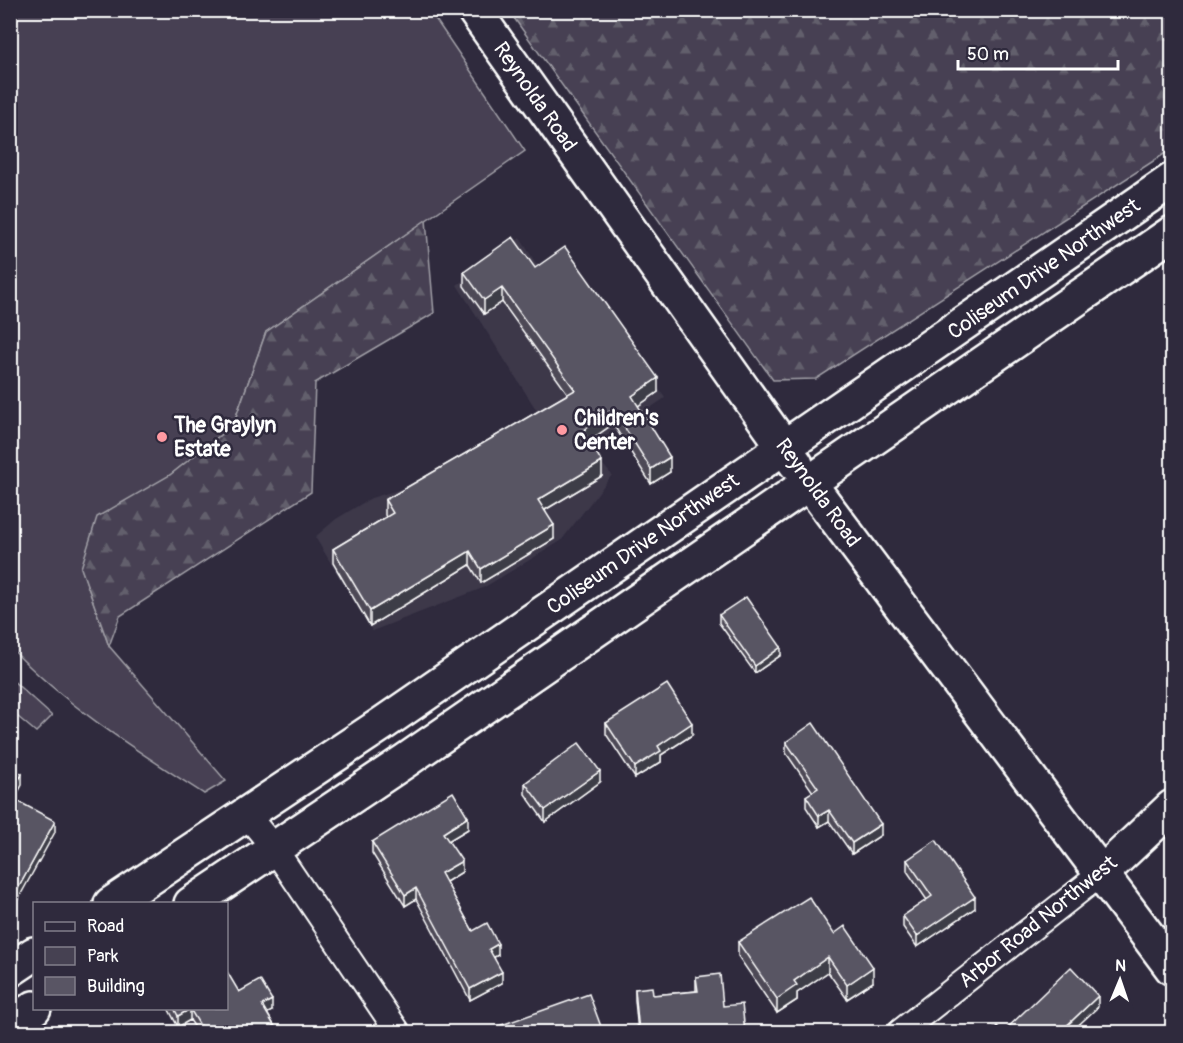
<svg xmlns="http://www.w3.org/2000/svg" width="1183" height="1043" viewBox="0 0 1183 1043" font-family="Pangolin,sans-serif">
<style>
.built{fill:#3c3749}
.green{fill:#464152;stroke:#a2a0a8;stroke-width:1.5}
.forest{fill:url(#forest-firs);stroke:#a2a0a8;stroke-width:1.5}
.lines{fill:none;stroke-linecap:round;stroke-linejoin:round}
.street-casing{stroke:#fff;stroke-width:28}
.secondary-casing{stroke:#fff;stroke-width:38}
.primary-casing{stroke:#fff;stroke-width:38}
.street{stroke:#2f2a3d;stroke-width:24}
.secondary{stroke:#2f2a3d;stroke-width:33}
.primary{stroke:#2f2a3d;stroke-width:33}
.wall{fill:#4d4956;stroke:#fff;stroke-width:1.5}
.shaded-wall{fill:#3e3c46;stroke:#fff;stroke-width:1.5}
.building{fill:#595564;stroke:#fff;stroke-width:1.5}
.poi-dot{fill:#ff9aa2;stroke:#2f2a3d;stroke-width:2}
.labels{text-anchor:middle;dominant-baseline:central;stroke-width:5;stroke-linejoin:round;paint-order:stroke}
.street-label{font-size:21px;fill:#fff;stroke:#2f2a3d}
.poi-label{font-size:21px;font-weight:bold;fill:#fff;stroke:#2f2a3d;text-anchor:start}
</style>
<defs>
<pattern id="forest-firs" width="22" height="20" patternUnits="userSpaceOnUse" patternTransform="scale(1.5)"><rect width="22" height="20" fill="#464152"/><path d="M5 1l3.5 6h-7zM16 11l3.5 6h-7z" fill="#625e6c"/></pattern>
</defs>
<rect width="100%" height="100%" fill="#2f2a3d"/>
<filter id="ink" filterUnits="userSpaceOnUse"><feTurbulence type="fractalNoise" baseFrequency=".0167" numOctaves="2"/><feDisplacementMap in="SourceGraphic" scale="12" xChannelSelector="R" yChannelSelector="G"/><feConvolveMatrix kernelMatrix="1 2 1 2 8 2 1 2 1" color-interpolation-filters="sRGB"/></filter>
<g filter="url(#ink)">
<!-- built -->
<path class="built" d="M520,238L539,268L567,252L665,398L589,449L612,475L561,541L483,588L372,631L315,537L336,519L371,498L425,482L537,411L457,285Z"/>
<!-- green -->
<path class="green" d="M11,11H430L525,151L266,332L233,425L170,475L81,567L109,646L226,781L204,794C136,750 67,707 11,648Z
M11,679L52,716L36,732L11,711Z"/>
<!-- forest -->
<path class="forest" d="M509,11H1172V149L816,379L773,380Z
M426,220L434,313L315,383L311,492L120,616L109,646L81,568L97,517L170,475L233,425L266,332Z"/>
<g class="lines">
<!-- street casing -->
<g class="street-casing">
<path id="street" d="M246,814L274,848L398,1032
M900,1032L1102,873"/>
</g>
<!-- secondary casing -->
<g class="secondary-casing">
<path id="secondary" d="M809,483L1172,968
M1102,873L1172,807"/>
</g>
<!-- primary casing -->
<g class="primary-casing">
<path id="primary" d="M474,10L796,464
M111,904L382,724L1172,180
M191,904L405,761L1172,233
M10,970L34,954
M10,1024L34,1008"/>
</g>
<!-- street -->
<use href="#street" class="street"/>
<!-- secondary -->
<use href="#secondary" class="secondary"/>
<!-- primary -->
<use href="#primary" class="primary"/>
</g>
<!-- wall -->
<path class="wall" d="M535,268L658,392L638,406L670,472L651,484L613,424L589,441L602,476L545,510L554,539L481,583L470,565L370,626L333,563V549L386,517L385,515V500L568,394L502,302L484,314L464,286V272Z
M719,615L781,655L755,673L719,623Z
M606,723L692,735L661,755V762L635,778L606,734Z
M786,742L881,835L852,854L829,821L819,827L806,807V796L813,792L786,753Z
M600,782L545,822L525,794V783Z
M468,829L448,841L462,872L446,882L473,931L498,955L494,957L502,983L470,1000L416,899L405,906L372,853V842Z
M907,860L975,908L917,947L903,927V916L927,900L907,871Z
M834,934L873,982L847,999L828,972L797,993V1000L777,1013L738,956V942Z
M696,977L723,1006L745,1032H638L635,1000V989L653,995L696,991Z
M239,992L272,1011L267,1013L278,1032H198L190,1020L178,1027L168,1008H226Z"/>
<!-- shaded-wall -->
<path class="shaded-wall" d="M502,288V302L484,314V300Z
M658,378V392L632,410V396Z
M613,409V424L583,445V431Z
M670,457V472L651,484V469Z
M602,462V476L538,514V500Z
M554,525V539L481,583V569Z
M470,551V565L370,626V611Z
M781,647V655L755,673V666Z
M692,723V735L661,755V762L635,778V767L658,746Z
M600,771V782L545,822V810Z
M22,774V785L10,807V795Z
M829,810V821L819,827V816Z
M468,817V829L443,844V833Z
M55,821V832L10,914V903Z
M881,824V835L852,854V843Z
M462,861V872L441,885V873Z
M416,888V899L405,906V895Z
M975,897V908L917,947V936Z
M498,944V955L489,960V949Z
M828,957V972L797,993V1000L777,1013V999L794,981Z
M873,967V982L847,999V985Z
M502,972V983L470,1000V989Z
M1098,996V1007L1071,1032H1060Z
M272,1000V1011L262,1016V1005Z
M190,1009V1020L178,1027V1016Z
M222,1028V1032H213Z"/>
<!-- building -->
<path class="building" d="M513,237L535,268L565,247L658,378L632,396L670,457L651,469L613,409L583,431L602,462L538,500L554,525L481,569L470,551L370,611L333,549L393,513L385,500L575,390L502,288L484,300L464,272Z
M746,597L781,647L755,666L719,615Z
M667,684L692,723L658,746L661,751L635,767L606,723Z
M813,723L881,824L852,843L829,810L819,816L806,796L818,788L786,742Z
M579,743L600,771L545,810L525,783Z
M10,767L22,774L10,795Z
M453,792L468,817L443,833L462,861L441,873L473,931L487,923L498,944L489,949L502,972L470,989L416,888L405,895L372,842Z
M10,797L55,821L10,903Z
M936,840L975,897L917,936L903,916L932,896L907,860Z
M809,897L834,934L845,926L873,967L847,985L828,957L794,981L797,985L777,999L738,942Z
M1071,967L1098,996L1060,1032H991L997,1026L1003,1032Z
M226,970L239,992L260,980L272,1000L262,1005L278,1032H224L222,1028L213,1032H204L190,1009L178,1016L174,1008H226Z
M720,974L723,1006L742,1004L745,1032H639L635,989L652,987L653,995L698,991L696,977Z
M589,994L603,1032H575L574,1031L569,1032H502L499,1026Z"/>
</g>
<!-- markers -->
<g class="poi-dot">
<circle cx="562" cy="430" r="6"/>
<circle cx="162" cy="437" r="6"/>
</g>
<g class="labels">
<!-- street labels -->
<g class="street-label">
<text transform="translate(535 97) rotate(55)">Reynolda Road</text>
<text transform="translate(1044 269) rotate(-35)">Coliseum Drive Northwest</text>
<text transform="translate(818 493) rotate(54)">Reynolda Road</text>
<text transform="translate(643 544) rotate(-35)">Coliseum Drive Northwest</text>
<text transform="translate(1038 922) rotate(-39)">Arbor Road Northwest</text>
</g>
<!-- poi labels -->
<g class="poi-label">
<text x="574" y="418">Children's<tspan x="574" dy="24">Center</tspan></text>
<text x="174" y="425">The Graylyn<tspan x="174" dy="24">Estate</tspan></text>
</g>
</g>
<!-- margin -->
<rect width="1183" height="1043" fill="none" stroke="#2f2a3d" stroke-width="36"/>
<rect x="18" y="18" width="1147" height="1007" fill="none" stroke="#fff" stroke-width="2" filter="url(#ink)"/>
<!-- legend -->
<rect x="33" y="902" width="195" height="108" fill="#2f2a3d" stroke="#827f8b" stroke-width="1.5"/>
<rect x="45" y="922" width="30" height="9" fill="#2f2a3d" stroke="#827f8b" stroke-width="1.5"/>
<text x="87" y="932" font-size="18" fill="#ffffff">Road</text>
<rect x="45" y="947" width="30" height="18" fill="#464152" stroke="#827f8b" stroke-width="1.5"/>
<text x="87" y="962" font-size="18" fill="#ffffff">Park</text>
<rect x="45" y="977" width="30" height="18" fill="#595564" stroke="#827f8b" stroke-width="1.5"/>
<text x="87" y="992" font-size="18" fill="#ffffff">Building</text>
<!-- north arrow -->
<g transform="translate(1120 980) rotate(2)" stroke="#2f2a3d" stroke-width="4.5" paint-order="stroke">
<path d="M0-4.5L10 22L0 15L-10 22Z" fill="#ffffff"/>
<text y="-9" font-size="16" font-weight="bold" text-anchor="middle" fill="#ffffff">N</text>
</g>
<!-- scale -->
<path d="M958 60v9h160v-9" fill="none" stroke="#ffffff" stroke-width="3"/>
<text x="967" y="60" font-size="18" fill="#ffffff" stroke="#2f2a3d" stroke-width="4.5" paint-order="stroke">50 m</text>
</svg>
